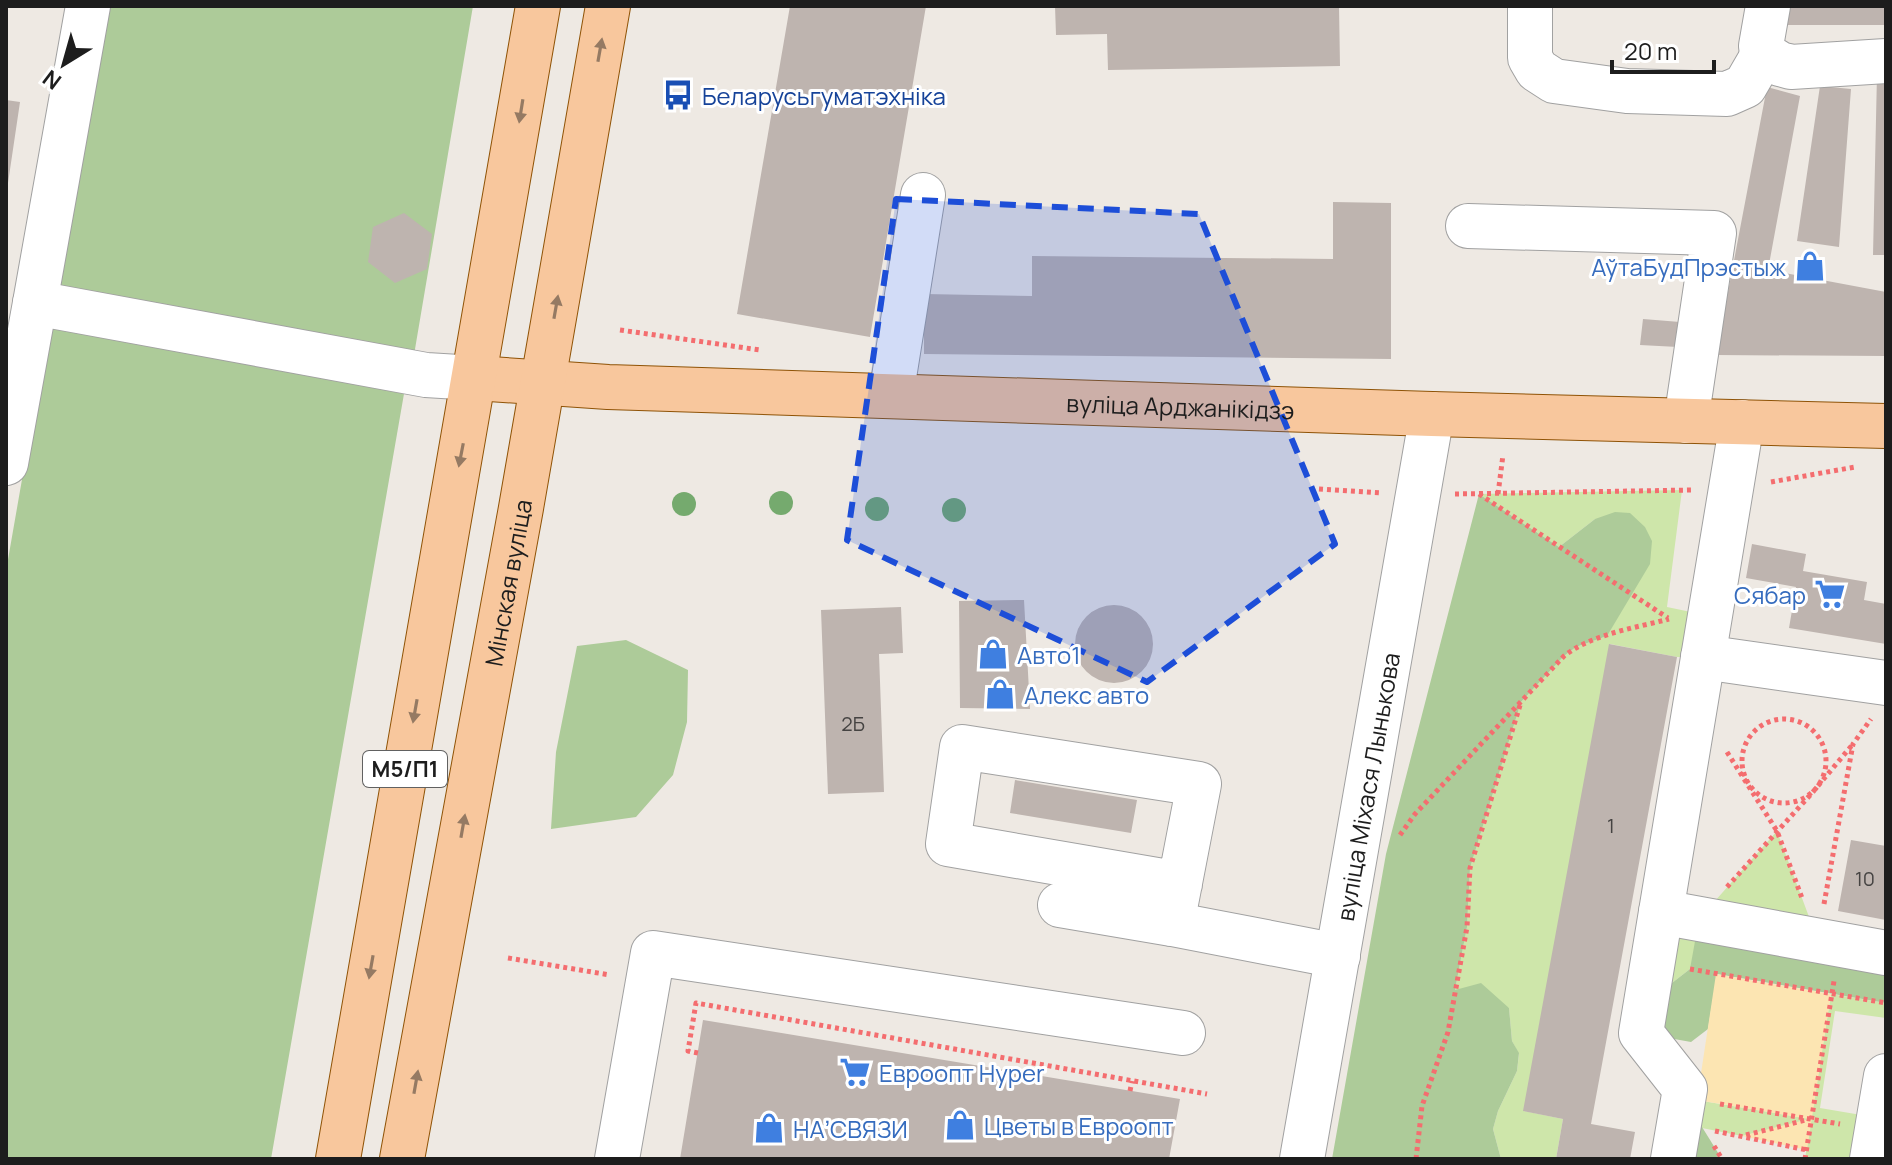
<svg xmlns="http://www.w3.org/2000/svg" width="1892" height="1165" viewBox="0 0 1892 1165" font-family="Manrope,sans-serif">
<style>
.grass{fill:#cee6aa}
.forest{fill:#adcb99}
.sand{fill:#fce5b2}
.building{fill:#beb4af}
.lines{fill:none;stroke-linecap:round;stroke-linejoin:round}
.minor-casing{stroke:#a1a1a1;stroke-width:46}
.major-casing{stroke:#8f5306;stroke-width:46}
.path{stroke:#f46d6f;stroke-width:5;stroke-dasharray:4 4;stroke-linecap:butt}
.minor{stroke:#fff;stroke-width:44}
.major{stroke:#f8c79d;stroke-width:44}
.tree{fill:#75aa6e}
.oneway{fill:#957a63}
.marked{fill:#1d4ed8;fill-opacity:0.2;stroke:#1d4ed8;stroke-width:6;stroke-dasharray:16 10;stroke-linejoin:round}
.labels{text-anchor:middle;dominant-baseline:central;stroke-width:6;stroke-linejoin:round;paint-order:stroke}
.number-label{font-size:20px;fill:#454342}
.shield{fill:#fff;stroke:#616161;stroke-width:2}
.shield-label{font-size:22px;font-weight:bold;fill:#1d1d1d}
.transit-label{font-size:24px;fill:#164399;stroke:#fff;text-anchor:start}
.shop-label{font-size:24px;fill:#366cbe;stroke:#fff;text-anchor:start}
.street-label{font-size:24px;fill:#1d1d1d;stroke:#fff}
</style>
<rect width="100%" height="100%" fill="#eee9e3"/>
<!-- grass -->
<path class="grass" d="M1682,490L1667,607L1710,616L1703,657H1677L1610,644L1524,1111L1563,1119L1556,1159H1501L1493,1129L1498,1111L1517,1071L1519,1054L1512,1041L1509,1008L1455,990L1467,927L1470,868L1521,702L1564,656L1576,647L1607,636L1595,519L1559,547L1479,494Z
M1777,831L1818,941L1690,969L1663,990L1661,912L1699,919Z
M1831,994L1886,1003V1018L1835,1011L1820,1108L1879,1118L1872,1159H1805L1811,1119L1742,1136L1702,1128L1684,1098L1811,1119Z"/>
<!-- forest -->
<path class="forest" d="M106,6H473L414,355L58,291Z
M49,325L405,388L271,1159H6V571Z
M1479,494L1559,547L1595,519L1615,512L1630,513L1645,527L1652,541L1650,564L1607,636L1576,647L1564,656L1521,702L1470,868L1467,927L1455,990L1481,983L1509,1008L1512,1041L1519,1053L1517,1071L1498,1111L1493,1129L1501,1159H1332L1386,854Z
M626,640L688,670L687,722L673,775L636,817L551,829L556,752L577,646Z
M1699,919L1886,953V1003L1717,974L1708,1029L1691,1042L1641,1033L1663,990L1690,969Z
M1684,1098L1720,1156L1709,1159H1673Z"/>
<!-- sand -->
<path class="sand" d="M1716,974L1831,994L1807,1150L1742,1136L1809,1119L1697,1100Z"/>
<!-- building -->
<path class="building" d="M790,6H926L870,337L737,314Z
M1055,6H1339L1340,66L1108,70L1107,34L1056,35Z
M1778,6H1886V25H1777Z
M1877,74H1886V255H1873Z
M1820,86L1851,89L1839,247L1797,241Z
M1767,87L1800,96L1768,270L1886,292V356L1716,355Z
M6,100L20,102L8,183H6Z
M1333,202L1391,203V359L924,354V294L1032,296V256L1333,259Z
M404,213L432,234L427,269L395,283L368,262L373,227Z
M1643,319L1680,322L1678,347L1640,345Z
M1752,544L1806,554L1803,571L1867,582L1864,600L1886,604V644L1789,628L1796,587L1746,578Z
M1024,600L1030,709L960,708L959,601Z
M1075 644a39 39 0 1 1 78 0a39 39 0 1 1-78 0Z
M901,607L903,653L879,654L884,792L828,794L821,610Z
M1609,644L1677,657L1591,1124L1635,1132L1630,1159H1556L1563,1119L1523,1111Z
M1015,780L1137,800L1131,833L1010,813Z
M1851,840L1886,846V920L1838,911Z
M703,1020L1180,1099L1169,1159H680Z"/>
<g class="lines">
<!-- minor casing -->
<g class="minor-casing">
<g id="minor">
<path d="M1530,6V58L1537,70L1554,81L1627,91L1727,94L1745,86L1763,55"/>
<path d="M1768,6L1761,46L1762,53L1780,64L1791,67L1886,61"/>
<path d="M1468,226L1714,233L1686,421"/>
<path d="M35,303L88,6"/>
<path d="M891,396L923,195"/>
<path d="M6,463L35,303L426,375L475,378"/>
<path d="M1703,657L1886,683"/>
<path d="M1060,905L1172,924L1338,956"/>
<path d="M1661,912L1886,953"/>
<path d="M1172,924L1199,784L962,747L948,844L1180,884"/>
<path d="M617,1159L653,953L1183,1033"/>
<path id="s1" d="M1302,1159L1432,414"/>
<path d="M1673,1159L1685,1089L1641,1033L1742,422"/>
<path d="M1872,1159L1886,1076"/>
</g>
</g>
<!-- major casing -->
<g class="major-casing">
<g id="major">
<path id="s2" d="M475,378L608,387L1432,414L1886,426"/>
<path d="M338,1159C404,775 474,391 538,6"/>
<path id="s3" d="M402,1159L521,508L608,6"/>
</g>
</g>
<!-- path -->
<path class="path" d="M620,330L760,350
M1771,482L1855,467
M1319,489L1382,493
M1455,494L1693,490
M1479,494L1668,618
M1498,494L1503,455
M1742 761a42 42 0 1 1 84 0a42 42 0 1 1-84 0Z
M1727,752L1777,831L1802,898
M1400,835L1415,814L1564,656C1592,634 1635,628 1669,619
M1727,887L1812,793L1853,744
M1824,904L1853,744L1871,719
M508,958L610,975
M1690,969L1886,1003
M698,1053L688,1051L696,1003L1207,1094
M1130,1091L1132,1081
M1720,1104L1840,1124
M1715,1131L1807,1150
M1746,1135L1806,1120
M1714,1146L1722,1159
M1416,1159L1422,1106L1448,1032L1467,927L1470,868L1521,702
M1805,1159L1834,981"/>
<!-- minor -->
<use href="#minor" class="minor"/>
<!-- major -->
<use href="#major" class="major"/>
</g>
<!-- trees -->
<g class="tree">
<circle cx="781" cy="503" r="12"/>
<circle cx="684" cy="504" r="12"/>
<circle cx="877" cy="509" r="12"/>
<circle cx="954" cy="510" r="12"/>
</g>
<!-- one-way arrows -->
<defs><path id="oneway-solid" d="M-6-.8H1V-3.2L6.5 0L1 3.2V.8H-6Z" transform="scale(2)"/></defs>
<g class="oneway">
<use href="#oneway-solid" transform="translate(600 50) rotate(-80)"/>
<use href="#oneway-solid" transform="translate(521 111) rotate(99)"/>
<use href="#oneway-solid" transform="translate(556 307) rotate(-80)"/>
<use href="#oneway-solid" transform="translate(461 455) rotate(101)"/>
<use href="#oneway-solid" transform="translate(415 711) rotate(100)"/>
<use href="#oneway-solid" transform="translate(463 826) rotate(-80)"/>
<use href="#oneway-solid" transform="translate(371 967) rotate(100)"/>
<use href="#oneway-solid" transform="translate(416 1082) rotate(-80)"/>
</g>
<!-- marked area -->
<path class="marked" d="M896,199L1199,214L1335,544L1147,682L847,540Z"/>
<!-- icons -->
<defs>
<g id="bus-bare" transform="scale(2.4)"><path d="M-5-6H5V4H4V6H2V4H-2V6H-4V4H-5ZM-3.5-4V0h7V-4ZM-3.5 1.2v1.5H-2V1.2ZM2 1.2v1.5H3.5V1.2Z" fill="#1a4fb4" stroke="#fff" stroke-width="2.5" paint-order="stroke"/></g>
<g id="shop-bare" transform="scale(2.4)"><path d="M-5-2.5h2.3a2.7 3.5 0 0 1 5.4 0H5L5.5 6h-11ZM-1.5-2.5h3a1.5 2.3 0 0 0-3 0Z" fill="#3f7fe0" stroke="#fff" stroke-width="2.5" paint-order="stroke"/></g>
<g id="supermarket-bare" transform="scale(2.4)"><path d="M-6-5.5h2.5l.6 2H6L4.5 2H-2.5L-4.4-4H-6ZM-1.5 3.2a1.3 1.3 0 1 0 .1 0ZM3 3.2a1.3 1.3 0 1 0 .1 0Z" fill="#3f7fe0" stroke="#fff" stroke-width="2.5" paint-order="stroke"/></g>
</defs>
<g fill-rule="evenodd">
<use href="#bus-bare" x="678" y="95"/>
<use href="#shop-bare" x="1810" y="266"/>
<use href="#supermarket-bare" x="1830" y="594"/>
<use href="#shop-bare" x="993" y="654"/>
<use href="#shop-bare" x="1000" y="694"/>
<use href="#supermarket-bare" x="855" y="1072"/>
<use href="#shop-bare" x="960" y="1125"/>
<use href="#shop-bare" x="769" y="1128"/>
</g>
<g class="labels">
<!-- number labels -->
<g class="number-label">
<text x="853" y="723">2Б</text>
<text x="1611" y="825">1</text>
<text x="1865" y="878">10</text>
</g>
<!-- shield labels -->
<rect class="shield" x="363" y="751" width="84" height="36" rx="6"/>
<g class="shield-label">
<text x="405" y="769">М5/П1</text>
</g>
<!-- transit labels -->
<g class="transit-label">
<text x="702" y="95">Беларусьгуматэхніка</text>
</g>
<!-- shop labels -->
<g class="shop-label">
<text x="1786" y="266" text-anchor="end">АўтаБудПрэстыж</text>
<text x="1806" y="594" text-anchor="end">Сябар</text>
<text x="1017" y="654">Авто1</text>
<text x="1024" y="694">Алекс авто</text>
<text x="879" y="1072">Евроопт Hyper</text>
<text x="984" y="1125">Цветы в Евроопт</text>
<text x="793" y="1128">НАʼСВЯЗИ</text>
</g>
<!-- street labels -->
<g class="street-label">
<text stroke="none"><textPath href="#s2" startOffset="706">вуліца Арджанікідзэ</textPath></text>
<text stroke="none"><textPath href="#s3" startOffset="586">Мінская вуліца</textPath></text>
<text stroke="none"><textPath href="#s1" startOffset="378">вуліца Міхася Лынькова</textPath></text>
</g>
</g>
<!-- border -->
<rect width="1892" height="1165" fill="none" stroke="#1d1d1d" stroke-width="16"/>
<!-- north arrow -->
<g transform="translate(64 64) rotate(217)" stroke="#ffffff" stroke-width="6" paint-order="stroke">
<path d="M0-6L14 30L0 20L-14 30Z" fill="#1d1d1d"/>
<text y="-12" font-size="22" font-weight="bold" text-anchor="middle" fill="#1d1d1d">N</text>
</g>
<!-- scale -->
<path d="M1612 60v12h102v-12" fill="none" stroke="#1d1d1d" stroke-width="4"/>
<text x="1624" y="60" font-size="24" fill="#1d1d1d" stroke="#ffffff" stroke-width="6" paint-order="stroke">20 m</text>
</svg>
